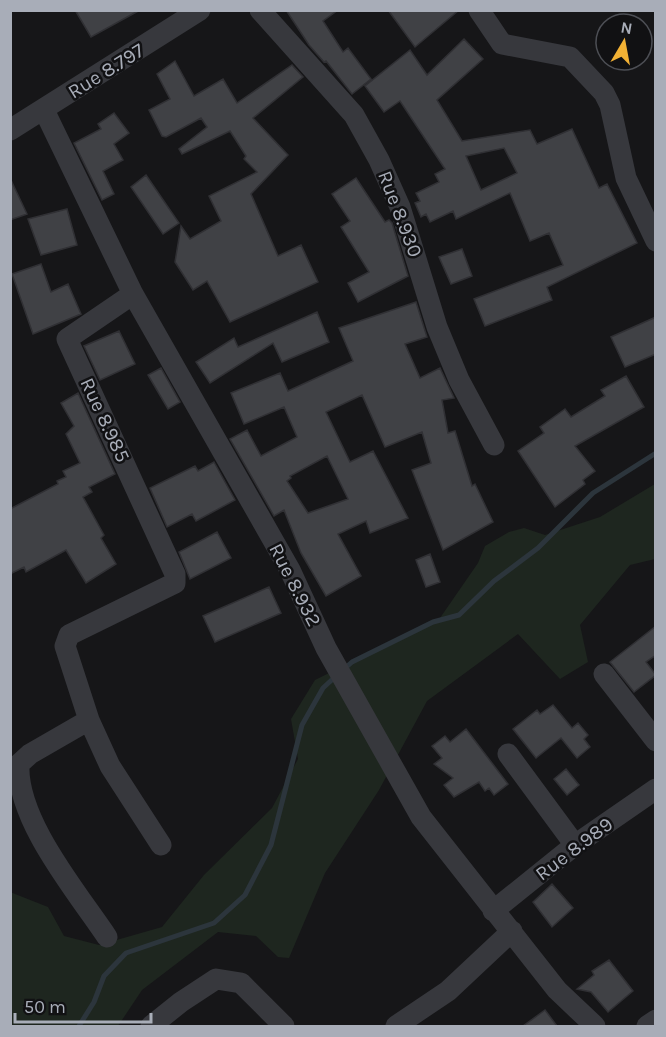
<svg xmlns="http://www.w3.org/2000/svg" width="666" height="1037" viewBox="0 0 666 1037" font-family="Karla,sans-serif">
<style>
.green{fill:#1e261f}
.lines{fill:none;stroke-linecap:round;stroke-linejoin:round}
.stream{stroke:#2c353c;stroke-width:5}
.building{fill:#404145;stroke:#303034;stroke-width:1.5;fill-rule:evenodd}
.minor{stroke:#37383d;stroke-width:21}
.labels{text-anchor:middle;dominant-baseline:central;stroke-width:5;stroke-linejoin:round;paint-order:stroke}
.street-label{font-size:20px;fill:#a8adb8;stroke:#111113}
</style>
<rect width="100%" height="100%" fill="#161618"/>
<!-- green -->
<path class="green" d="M655,484V559L630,565L580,625L588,662L560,679L518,634L427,701L379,790L325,873L289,958L278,957L256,936L218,932L142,990L118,1026H11L10,892L48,907L64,936L99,945L162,927L204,875L272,808L298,759L291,719L315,680L440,618L478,563L485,546L509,532L524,528L545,535L600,517Z"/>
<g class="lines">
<!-- stream -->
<path class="stream" d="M343,670L352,662L433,622L459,615L494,581L538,548L593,493L656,453
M79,1026L94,1002L104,976L126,953L214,923L245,895L271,845L302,725L323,688L336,676"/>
</g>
<!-- building -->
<path class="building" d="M75,10H140L91,37Z
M286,10H338L323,21L343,52L348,48L371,79L352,94L326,61L324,62L309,45Z
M388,10H459L415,47Z
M464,39L483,59L437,100L462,141L530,130L537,144L572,129L599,188L607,184L637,243L547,287L552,300L485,326L474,299L563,265L549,233L530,241L510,193L456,219L453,211L430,222L426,214L421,217L415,203L420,201L416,193L439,182L435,174L445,169L400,101L384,112L365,86L410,50L427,75ZM504,148L517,173L481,190L466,156Z
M175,61L194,96L223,79L237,103L292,65L303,77L253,118L288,155L251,194L278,256L301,245L318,282L230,322L207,281L193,290L175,262L181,226L190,239L221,221L209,196L257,172L244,159L246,156L230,131L182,154L179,149L207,127L201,118L166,137L162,136L149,110L170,99L157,74Z
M114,113L129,133L114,144L123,160L103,171L114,194L102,200L74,143L101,129L98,124Z
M146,175L179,223L163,234L131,187Z
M10,178L27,214L10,220Z
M356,178L385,222L389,220L392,223L408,276L358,302L348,283L369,272L341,227L350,221L332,194Z
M67,209L77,245L41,255L28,219Z
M462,249L472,276L451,284L439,257Z
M41,264L51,292L68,284L81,314L33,334L12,274Z
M416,302L427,337L405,344L420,378L440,368L454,398L442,400L448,433L455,431L472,486L475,484L493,522L443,550L412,470L431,463L422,432L385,447L362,395L326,412L350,462L373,451L408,518L370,533L366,521L338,534L361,576L326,596L301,553L284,510L274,516L230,439L247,430L261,456L297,437L284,407L244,424L231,393L280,373L288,391L353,361L339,328ZM327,456L348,499L308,513L287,481L291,478L290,476Z
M317,312L329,342L282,362L273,343L210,383L196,362L234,338L238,347Z
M656,317V354L625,367L611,337Z
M119,331L135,364L100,380L84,346Z
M161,368L180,402L168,409L148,375Z
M626,376L644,407L575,446L595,471L583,480L585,484L555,507L518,451L544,433L540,427L565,409L571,417L605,396L601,390Z
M78,393L115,474L89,487L92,492L83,497L104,535L101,538L116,564L86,583L66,550L26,572L24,567L10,574V509L58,484L57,481L66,477L63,471L80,463L66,434L74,426L61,403Z
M214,462L235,500L196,521L192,514L167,527L150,488L195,466L198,471Z
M217,532L231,558L190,579L179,552Z
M430,554L440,582L426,587L416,560Z
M269,587L281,613L215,642L203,616Z
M656,626V655L646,662L656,675L634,692L610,662Z
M553,705L572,728L578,723L588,735L584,739L590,747L577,758L561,738L536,758L513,729L537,710L540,714Z
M466,729L508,784L494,795L489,788L485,791L479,782L454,797L444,785L453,778L434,764L442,758L432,746L445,736L450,742Z
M566,769L579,785L567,795L554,779Z
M552,884L573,908L552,927L533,902Z
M609,960L633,991L608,1012L591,992L577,989L594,975L592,971Z
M545,1010L557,1026H523Z"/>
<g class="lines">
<!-- minor -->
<path class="minor" d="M260,10L354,115L379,160L400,207L437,327L459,380L494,445
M479,10L502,44L570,57L604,93L610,105L626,178L656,241
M44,110L133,294L290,570L326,648L421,817L557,990L595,1026
M10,130L200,10
M604,674L656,741
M89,720L110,766L161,845
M508,754L575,845
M493,911L575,845L656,789
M107,937C77,892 16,820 19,764L30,754L89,720L65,646L69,635L175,583V574L67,339L133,294
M151,1026L181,1002L216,979L241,983L284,1026
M396,1026L448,991L512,931
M647,1026L656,1020"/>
</g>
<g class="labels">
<!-- street labels -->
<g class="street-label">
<text transform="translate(106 71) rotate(-32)">Rue 8.797</text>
<text transform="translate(400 214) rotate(69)">Rue 8.930</text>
<text transform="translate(105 420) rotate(65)">Rue 8.985</text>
<text transform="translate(295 585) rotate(63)">Rue 8.932</text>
<text transform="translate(574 849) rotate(-37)">Rue 8.989</text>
</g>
</g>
<!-- border -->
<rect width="666" height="1037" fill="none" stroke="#a8adb8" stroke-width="24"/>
<!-- north arrow -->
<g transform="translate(624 42) rotate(10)"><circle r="28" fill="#111113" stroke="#4d4f55" stroke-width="1.5"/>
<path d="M0-4.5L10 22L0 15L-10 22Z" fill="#f2b134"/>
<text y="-9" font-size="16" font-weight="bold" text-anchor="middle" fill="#a8adb8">N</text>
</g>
<!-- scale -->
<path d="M15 1013v9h136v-9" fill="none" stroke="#a8adb8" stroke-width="3"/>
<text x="24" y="1013" font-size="18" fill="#a8adb8" stroke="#111113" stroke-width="4.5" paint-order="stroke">50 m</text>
</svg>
